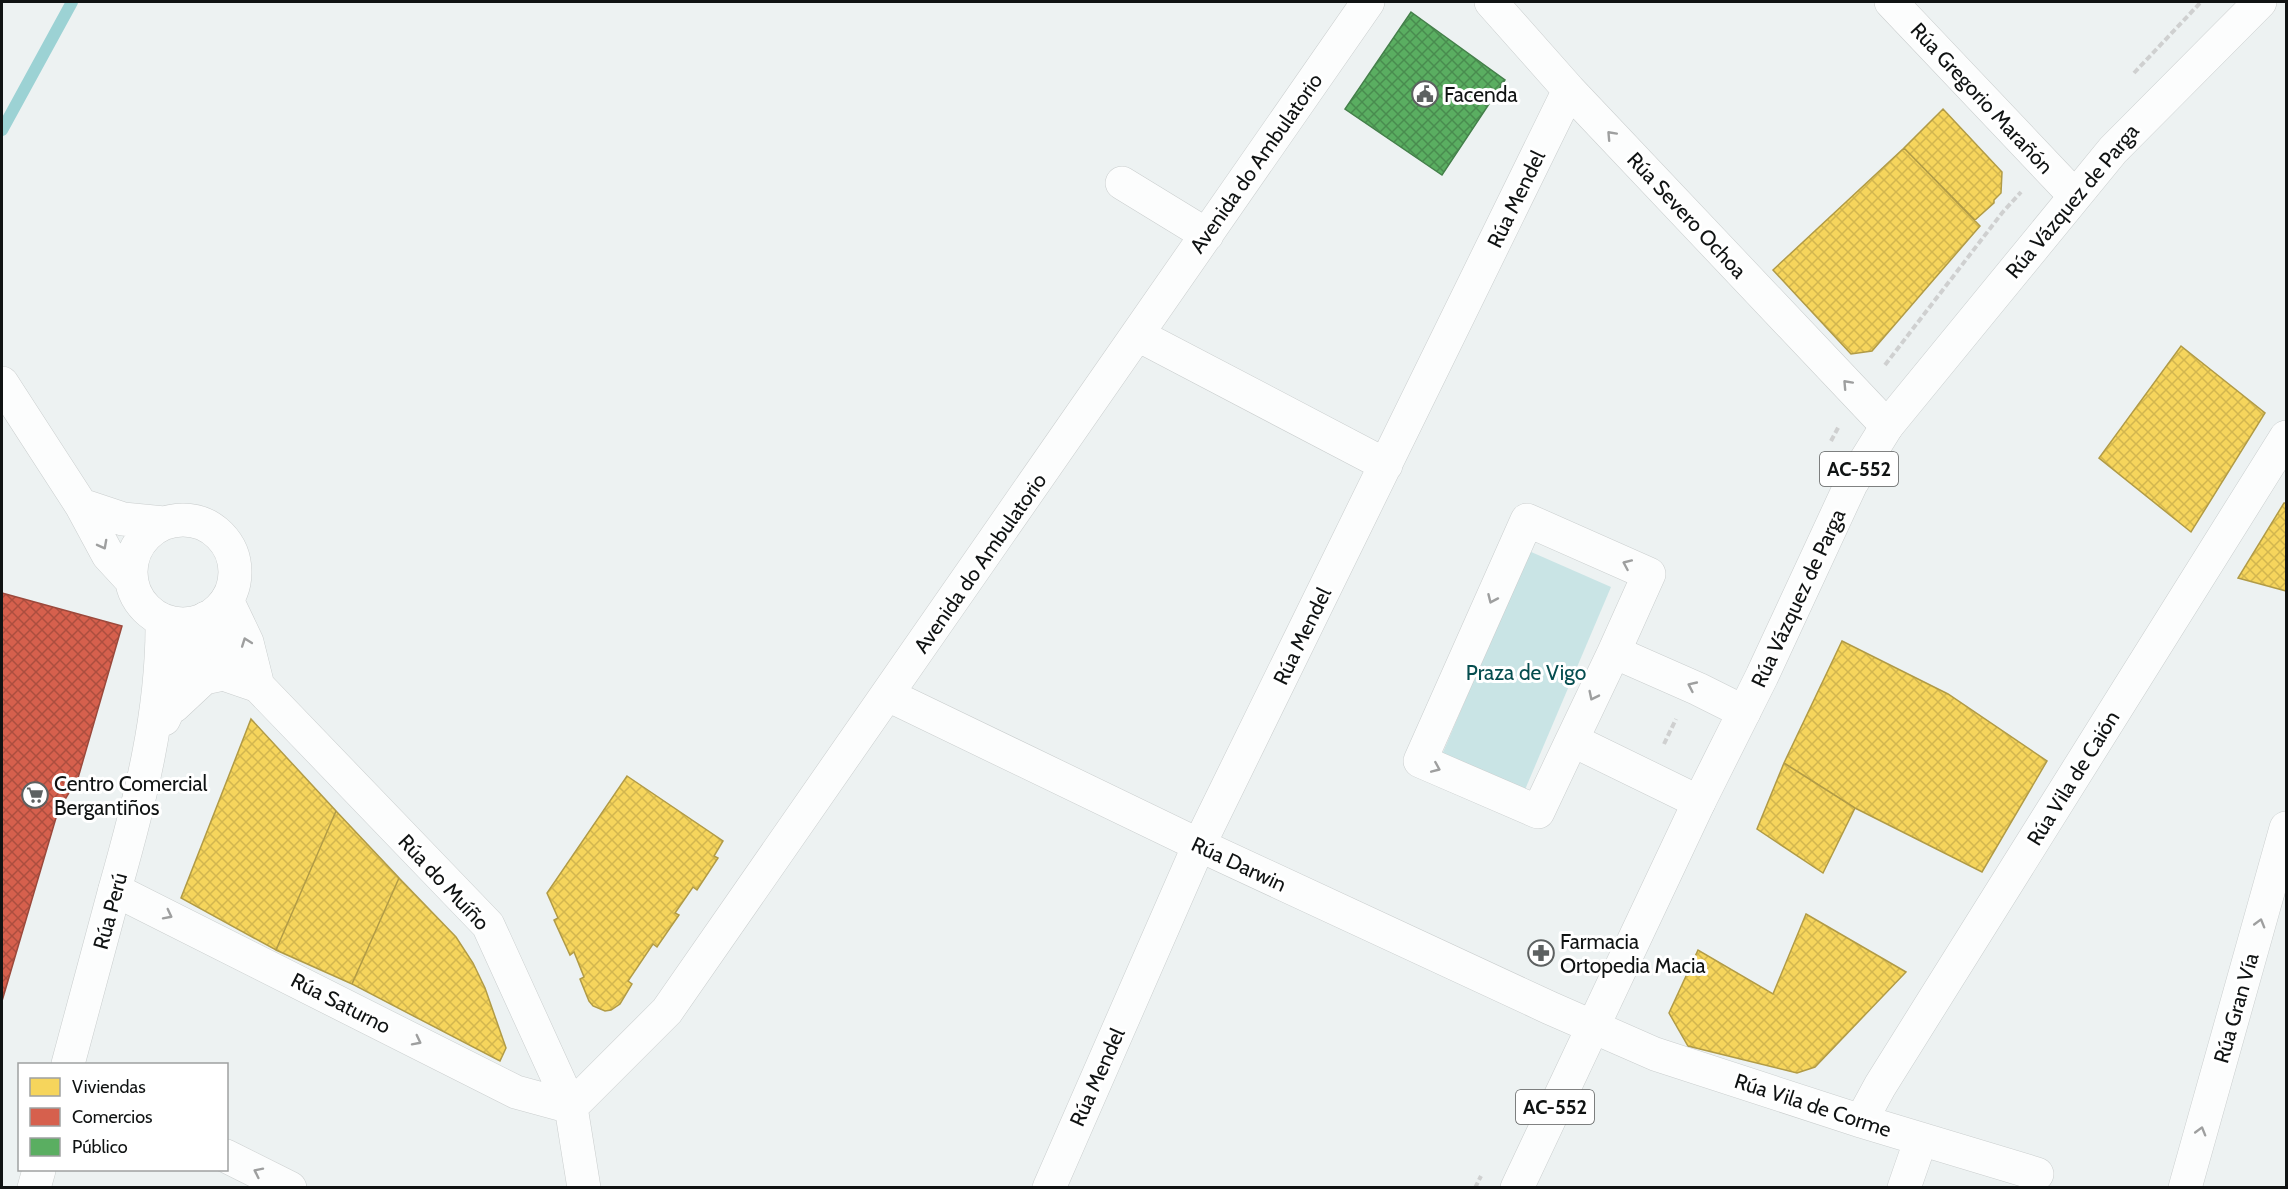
<svg xmlns="http://www.w3.org/2000/svg" width="2288" height="1189" viewBox="0 0 2288 1189" font-family="Cabin,sans-serif">
<style>
.park{fill:#c9e4e5}
.homes{fill:url(#homes-cross-hatch);stroke:#b19b46;stroke-width:1.5}
.shops{fill:url(#shops-cross-hatch);stroke:#9b493c;stroke-width:1.5}
.public{fill:url(#public-cross-hatch);stroke:#44804a;stroke-width:1.5}
.lines{fill:none;stroke-linecap:round;stroke-linejoin:round}
.stream{stroke:#9cd2d4;stroke-width:12}
.minor-casing{stroke:#cacece;stroke-width:34}
.tertiary-casing{stroke:#cacece;stroke-width:34}
.primary-casing{stroke:#cacece;stroke-width:34}
.path{stroke:#cfd0d0;stroke-width:4;stroke-dasharray:6 3;stroke-linecap:butt}
.minor{stroke:#fcfdfd;stroke-width:33}
.tertiary{stroke:#fcfdfd;stroke-width:33}
.primary{stroke:#fcfdfd;stroke-width:33}
.oneway{stroke:#9e9f9f}
.labels{text-anchor:middle;dominant-baseline:central;stroke-width:6;stroke-linejoin:round;paint-order:stroke}
.shield{fill:#fff;stroke:#585a5a;stroke-width:1.5}
.shield-label{font-size:20px;font-weight:bold;fill:#101313}
.poi-label{font-size:21px;fill:#101313;stroke:#fff;text-anchor:start}
.street-label{font-size:21px;fill:#101313;stroke:#fff}
.park-label{font-size:21px;fill:#054d4f;stroke:#fff}
</style>
<defs>
<pattern id="homes-cross-hatch" width="8" height="8" patternUnits="userSpaceOnUse" patternTransform="scale(1.5)"><rect width="8" height="8" fill="#f6d55c"/><path d="M0 0l8 8M0 8l8-8" fill="none" stroke="#d2b64f"/></pattern>
<pattern id="shops-cross-hatch" width="8" height="8" patternUnits="userSpaceOnUse" patternTransform="scale(1.5)"><rect width="8" height="8" fill="#d6604d"/><path d="M0 0l8 8M0 8l8-8" fill="none" stroke="#ac4e3f"/></pattern>
<pattern id="public-cross-hatch" width="8" height="8" patternUnits="userSpaceOnUse" patternTransform="scale(1.5)"><rect width="8" height="8" fill="#5aae61"/><path d="M0 0l8 8M0 8l8-8" fill="none" stroke="#498c4f"/></pattern>
</defs>
<rect width="100%" height="100%" fill="#edf2f2"/>
<!-- park -->
<path class="park" d="M1529,551L1611,587L1524,792L1441,757Z"/>
<!-- homes -->
<path class="homes" d="M1943,109L2002,172L2001,193L1994,200V203L1975,220L1904,148Z
M1904,148L1980,226L1872,351L1851,354L1773,270Z
M2181,346L2265,413L2191,532L2099,458Z
M2284,503H2286V591L2238,578Z
M1842,641L1948,694L2047,761L1982,872L1855,808L1784,763Z
M251,719L336,811L276,950L181,898Z
M1784,763L1855,808L1823,873L1757,829Z
M627,776L723,841L714,856L718,858L697,890L693,887L675,913L679,915L657,947L653,944L628,981L632,984L620,1004L611,1010L605,1011L593,1006L589,1001L580,979L584,977L574,952L570,955L554,920L558,918L547,893Z
M336,811L399,878L352,984L276,950Z
M399,878L456,937L473,963L485,988L506,1048L500,1061L352,984Z
M1806,914L1906,972L1815,1067L1797,1073L1688,1046L1669,1013L1698,950L1773,994Z"/>
<!-- shops -->
<path class="shops" d="M2,593L122,626L78,778L58,811L2,1001Z"/>
<!-- public -->
<path class="public" d="M1411,12L1505,80L1442,175L1345,109Z"/>
<g class="lines">
<!-- stream -->
<path class="stream" d="M2,130L72,2"/>
<!-- minor casing -->
<g class="minor-casing">
<path id="minor" d="M1491,2L1569,90L1887,426
M1891,2L2074,195
M1122,183L1207,235
M1138,335L1386,465
M227,600L247,642L258,686
M206,618L223,674L258,686L488,925L571,1107L584,1188
M888,695L1199,845L1550,1008L1655,1054L1861,1121L2037,1174
M1572,740L1614,652
M1699,802L1572,740L1538,812L1420,761L1527,520L1649,574L1614,652L1698,689L1744,712
M115,890L516,1092L571,1107
M571,1107L667,1011L1368,2
M1861,1121L1880,1086L2286,437
M226,1156L290,1188
M1049,1188L1199,845L1569,90
M1904,1188L1921,1139
M2185,1188L2286,828"/>
</g>
<!-- tertiary casing -->
<g class="tertiary-casing">
<path id="tertiary" d="M2,383L81,505L108,555L131,580
M81,505L123,519L164,523
M131 572a52 52 0 1 1 104 0a52 52 0 1 1-104 0Z
M174,706L204,678L223,674
M164,719L191,659L188,624
M68,1064C84,1006 99,947 115,889C140,801 163,713 162,620
M34,1188L39,1170"/>
</g>
<!-- primary casing -->
<g class="primary-casing">
<path id="primary" d="M1517,1188L1699,802L1762,676L1851,484L1887,426L2113,150L2260,2"/>
</g>
<!-- path -->
<path class="path" d="M2134,73L2201,2
M1885,365L2002,213L2021,192
M1831,441L1839,426
M1664,744L1676,719
M1475,1188L1481,1176"/>
<!-- minor -->
<use href="#minor" class="minor"/>
<!-- tertiary -->
<use href="#tertiary" class="tertiary"/>
<!-- primary -->
<use href="#primary" class="primary"/>
</g>
<!-- one-way arrows -->
<defs><path id="oneway-chevron" d="M-2-3.5L2.5 0L-2 3.5" fill="none" stroke-width="1.6" stroke-linecap="round" stroke-linejoin="round" transform="scale(1.5)"/></defs>
<g class="oneway">
<use href="#oneway-chevron" transform="translate(1611 135) rotate(-133)"/>
<use href="#oneway-chevron" transform="translate(1847 384) rotate(-133)"/>
<use href="#oneway-chevron" transform="translate(103 545) rotate(62)"/>
<use href="#oneway-chevron" transform="translate(1627 564) rotate(-156)"/>
<use href="#oneway-chevron" transform="translate(1492 599) rotate(114)"/>
<use href="#oneway-chevron" transform="translate(246 642) rotate(-110)"/>
<use href="#oneway-chevron" transform="translate(1692 686) rotate(-155)"/>
<use href="#oneway-chevron" transform="translate(1593 696) rotate(116)"/>
<use href="#oneway-chevron" transform="translate(1436 768) rotate(23)"/>
<use href="#oneway-chevron" transform="translate(168 915) rotate(27)"/>
<use href="#oneway-chevron" transform="translate(2260 923) rotate(-74)"/>
<use href="#oneway-chevron" transform="translate(417 1041) rotate(27)"/>
<use href="#oneway-chevron" transform="translate(2201 1131) rotate(-74)"/>
<use href="#oneway-chevron" transform="translate(258 1172) rotate(-154)"/>
</g>
<!-- icons -->
<defs>
<g id="civic-ring" transform="scale(1.35)"><circle r="9.5" fill="#fff" stroke="#5d6161" stroke-width="1.5"/><path d="M-.6-6.5H3V-4.5H.6V-3L4-1V1h2V6H-6V1h2V-1L-.6-3ZM-1.2 2.5V6h2.4V2.5Z" fill="#5d6161"/></g>
<g id="supermarket-ring" transform="scale(1.35)"><circle r="9.5" fill="#fff" stroke="#5d6161" stroke-width="1.5"/><path d="M-6-5.5h2.5l.6 2H6L4.5 2H-2.5L-4.4-4H-6ZM-1.5 3.2a1.3 1.3 0 1 0 .1 0ZM3 3.2a1.3 1.3 0 1 0 .1 0Z" fill="#5d6161"/></g>
<g id="pharmacy-ring" transform="scale(1.35)"><circle r="9.5" fill="#fff" stroke="#5d6161" stroke-width="1.5"/><path d="M-2-6h4v4h4v4h-4v4h-4v-4h-4v-4h4Z" fill="#5d6161"/></g>
</defs>
<g fill-rule="evenodd">
<use href="#civic-ring" x="1425" y="94"/>
<use href="#supermarket-ring" x="35" y="795"/>
<use href="#pharmacy-ring" x="1541" y="953"/>
</g>
<g class="labels">
<!-- shield labels -->
<g class="shield">
<rect x="1820" y="452" width="78" height="34" rx="4.5"/>
<rect x="1516" y="1090" width="78" height="34" rx="4.5"/>
</g>
<g class="shield-label">
<text x="1859" y="469">AC-552</text>
<text x="1555" y="1107">AC-552</text>
</g>
<!-- poi labels -->
<g class="poi-label">
<text x="1444" y="94">Facenda</text>
<text x="54" y="783">Centro Comercial<tspan x="54" dy="24">Bergantiños</tspan></text>
<text x="1560" y="941">Farmacia<tspan x="1560" dy="24">Ortopedia Macia</tspan></text>
</g>
<!-- street labels -->
<g class="street-label">
<text transform="translate(1982 98) rotate(47)">Rúa Gregorio Marañón</text>
<text transform="translate(1256 163) rotate(-55)">Avenida do Ambulatorio</text>
<text transform="translate(1516 199) rotate(-64)">Rúa Mendel</text>
<text transform="translate(2072 201) rotate(-50)">Rúa Vázquez de Parga</text>
<text transform="translate(1687 215) rotate(47)">Rúa Severo Ochoa</text>
<text transform="translate(980 563) rotate(-55)">Avenida do Ambulatorio</text>
<text transform="translate(1798 598) rotate(-65)">Rúa Vázquez de Parga</text>
<text transform="translate(1302 636) rotate(-64)">Rúa Mendel</text>
<text transform="translate(2073 778) rotate(-58)">Rúa Vila de Caión</text>
<text transform="translate(1239 864) rotate(25)">Rúa Darwin</text>
<text transform="translate(444 882) rotate(47)">Rúa do Muíño</text>
<text transform="translate(110 911) rotate(-75)">Rúa Perú</text>
<text transform="translate(341 1003) rotate(27)">Rúa Saturno</text>
<text transform="translate(2236 1008) rotate(-74)">Rúa Gran Vía</text>
<text transform="translate(1097 1077) rotate(-66)">Rúa Mendel</text>
<text transform="translate(1813 1105) rotate(18)">Rúa Vila de Corme</text>
</g>
<!-- park labels -->
<g class="park-label">
<text x="1526" y="672">Praza de Vigo</text>
</g>
</g>
<!-- border -->
<rect width="2288" height="1189" fill="none" stroke="#101313" stroke-width="6"/>
<!-- legend -->
<rect x="18" y="1063" width="210" height="108" fill="#ffffff" stroke="#9fa1a1" stroke-width="1.5"/>
<rect x="30" y="1078" width="30" height="18" fill="#f6d55c" stroke="#9fa1a1" stroke-width="1.5"/>
<text x="72" y="1093" font-size="18" fill="#101313">Viviendas</text>
<rect x="30" y="1108" width="30" height="18" fill="#d6604d" stroke="#9fa1a1" stroke-width="1.5"/>
<text x="72" y="1123" font-size="18" fill="#101313">Comercios</text>
<rect x="30" y="1138" width="30" height="18" fill="#5aae61" stroke="#9fa1a1" stroke-width="1.5"/>
<text x="72" y="1153" font-size="18" fill="#101313">Público</text>
</svg>
